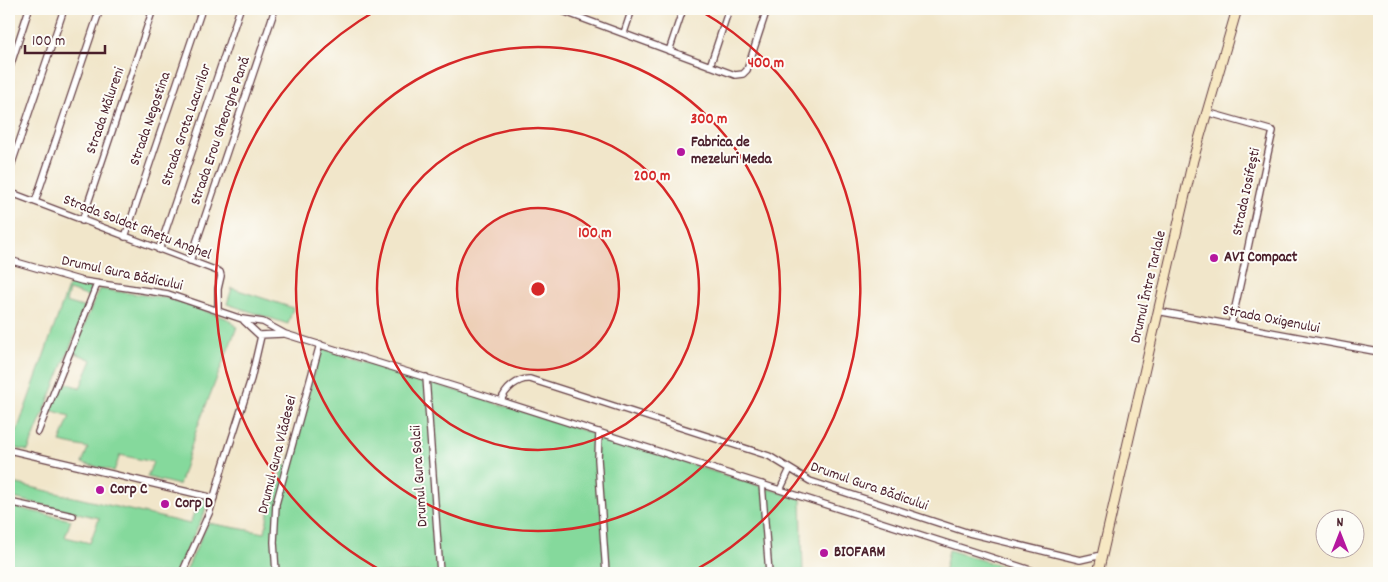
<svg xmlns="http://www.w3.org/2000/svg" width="1388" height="582" viewBox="0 0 1388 582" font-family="Dekko,sans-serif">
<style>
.green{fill:#85d99c;stroke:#687c64}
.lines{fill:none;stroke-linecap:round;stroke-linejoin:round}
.minor-casing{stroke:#633d43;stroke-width:8}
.secondary-casing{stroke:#633d43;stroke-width:11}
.minor{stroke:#fff;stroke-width:5.5}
.secondary{stroke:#f7e8c3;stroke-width:9}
.ring{fill:none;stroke:#d62828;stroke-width:2.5}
.poi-dot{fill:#b5179e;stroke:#fdfcf7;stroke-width:2}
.labels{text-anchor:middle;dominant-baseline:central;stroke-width:4;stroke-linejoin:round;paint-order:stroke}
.street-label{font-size:15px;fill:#4a1f2b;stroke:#fdfcf7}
.poi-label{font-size:15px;font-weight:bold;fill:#4a1f2b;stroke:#fdfcf7;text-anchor:start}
.centre{fill:#d62828;stroke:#fdfcf7;stroke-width:2.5}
.ring-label{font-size:15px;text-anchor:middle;font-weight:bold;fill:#d62828;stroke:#fdfcf7;stroke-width:4;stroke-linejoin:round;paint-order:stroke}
</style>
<rect width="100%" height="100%" fill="#fdfcf7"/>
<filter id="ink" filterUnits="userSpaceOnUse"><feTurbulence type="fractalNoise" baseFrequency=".02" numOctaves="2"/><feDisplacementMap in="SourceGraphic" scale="10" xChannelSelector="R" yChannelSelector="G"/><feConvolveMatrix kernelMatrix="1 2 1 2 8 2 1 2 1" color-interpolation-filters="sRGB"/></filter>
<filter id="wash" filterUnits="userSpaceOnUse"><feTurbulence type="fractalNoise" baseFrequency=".0096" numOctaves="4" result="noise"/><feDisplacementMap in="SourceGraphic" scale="20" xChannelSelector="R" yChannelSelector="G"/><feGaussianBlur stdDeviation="1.12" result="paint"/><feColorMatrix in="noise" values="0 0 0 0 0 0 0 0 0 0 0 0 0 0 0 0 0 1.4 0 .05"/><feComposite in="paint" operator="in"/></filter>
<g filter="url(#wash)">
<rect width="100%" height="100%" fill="#f1e6ca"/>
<!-- green -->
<path class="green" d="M70,282L91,288L90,297L69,290L66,302L86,308L28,451L9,447V430L17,431Z
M232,288L293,308L288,324L227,304Z
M99,289L166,298L226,318L237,327L197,428L179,485L147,477L153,462L120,455L114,471L82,463L88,448L60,442L70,416L50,410L61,381L80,388L92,360L73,352Z
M321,348L801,499L803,573H185L208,523L265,533L270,501L274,502L283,465L288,466Z
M9,482L190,524L199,498L208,500L204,514L175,573H9V506L71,520L65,537L90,543L99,518L9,497Z
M949,550L1023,573H944Z"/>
</g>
<g filter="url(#ink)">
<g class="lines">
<!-- minor casing -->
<g class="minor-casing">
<path id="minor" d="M557,9L735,75L743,74L747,70L767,9
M624,33L632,9
M669,51L683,9
M710,66L729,9
M9,70L29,9
M1206,112L1273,131C1258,196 1246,261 1231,325
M9,172L64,9
M9,192L220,272L221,276L218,289V311
M35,202L100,9
M82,221L153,9
M125,237L202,9
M159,250L240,9
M9,260L82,281L168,294L242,319L263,322L285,334L501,401L1040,573
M190,261L275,9
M1157,311L1379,352
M244,321L259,335L283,334
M426,377L440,573
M501,401C505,389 518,378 530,379L769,456L810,481L969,533L1080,560L1102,555
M38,432L97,284
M599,432L598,459L606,573
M9,450L214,498
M762,484L769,573
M780,490L790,469
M9,502L73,516
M182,573L210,511L223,466L251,379L261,336
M276,573L274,542L276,504L320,344"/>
</g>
<!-- secondary casing -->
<g class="secondary-casing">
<path id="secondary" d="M1098,573L1193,160L1237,9"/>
</g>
<!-- minor -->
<use href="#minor" class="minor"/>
<!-- secondary -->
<use href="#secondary" class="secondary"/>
</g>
</g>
<!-- distance rings -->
<circle cx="538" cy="289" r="81" fill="#d62828" fill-opacity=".12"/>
<g class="ring">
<circle cx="538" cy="289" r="81"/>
<circle cx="538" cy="289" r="161"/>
<circle cx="538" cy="289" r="242"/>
<path d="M384 572A322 322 0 0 1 377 10M699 10A322 322 0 0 1 692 572"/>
</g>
<!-- markers -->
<g class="poi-dot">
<circle cx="681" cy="152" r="5"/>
<circle cx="1214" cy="258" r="5"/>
<circle cx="100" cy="490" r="5"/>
<circle cx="165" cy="504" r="5"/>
<circle cx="824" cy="553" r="5"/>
</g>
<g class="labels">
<!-- street labels -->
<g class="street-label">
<text transform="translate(106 111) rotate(-71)">Strada Mălureni</text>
<text transform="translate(151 119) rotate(-71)">Strada Negostina</text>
<text transform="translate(187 125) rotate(-71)">Strada Grota Lacurilor</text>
<text transform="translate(221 131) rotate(-71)">Strada Erou Gheorghe Pană</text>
<text transform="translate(1247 192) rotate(-78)">Strada Iosifești</text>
<text transform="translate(137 228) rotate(21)">Strada Soldat Ghețu Anghel</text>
<text transform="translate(122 274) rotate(12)">Drumul Gura Bădicului</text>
<text transform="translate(1149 287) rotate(-77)">Drumul Între Tarlale</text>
<text transform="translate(1271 320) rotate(11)">Strada Oxigenului</text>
<text transform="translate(278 455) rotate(-76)">Drumul Gura Vlădesei</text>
<text transform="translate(420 476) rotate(-94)">Drumul Gura Solcii</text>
<text transform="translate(869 487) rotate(19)">Drumul Gura Bădicului</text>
</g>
<!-- poi labels -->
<g class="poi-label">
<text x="691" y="143">Fabrica de<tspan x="691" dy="17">mezeluri Meda</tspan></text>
<text x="1224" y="258">AVI Compact</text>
<text x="110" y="490">Corp C</text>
<text x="175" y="504">Corp D</text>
<text x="834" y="553">BIOFARM</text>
</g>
</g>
<circle cx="538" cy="289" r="8" class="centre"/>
<g class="ring-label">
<text x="766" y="67">400 m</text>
<text x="709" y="123">300 m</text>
<text x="652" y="180">200 m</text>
<text x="595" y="237">100 m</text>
</g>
<!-- margin -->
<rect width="1388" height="582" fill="none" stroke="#fdfcf7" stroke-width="30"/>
<!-- north arrow -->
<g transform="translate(1340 534)"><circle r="24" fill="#fdfcf7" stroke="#b5a4a5"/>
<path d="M0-4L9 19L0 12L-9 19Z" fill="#b5179e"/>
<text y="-8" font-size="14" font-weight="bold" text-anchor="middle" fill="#4a1f2b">N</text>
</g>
<!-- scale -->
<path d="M25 45v8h80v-8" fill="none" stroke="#4a1f2b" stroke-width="2.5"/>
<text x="32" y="45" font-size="15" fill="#4a1f2b" stroke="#fdfcf7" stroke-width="4" paint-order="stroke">100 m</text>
</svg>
